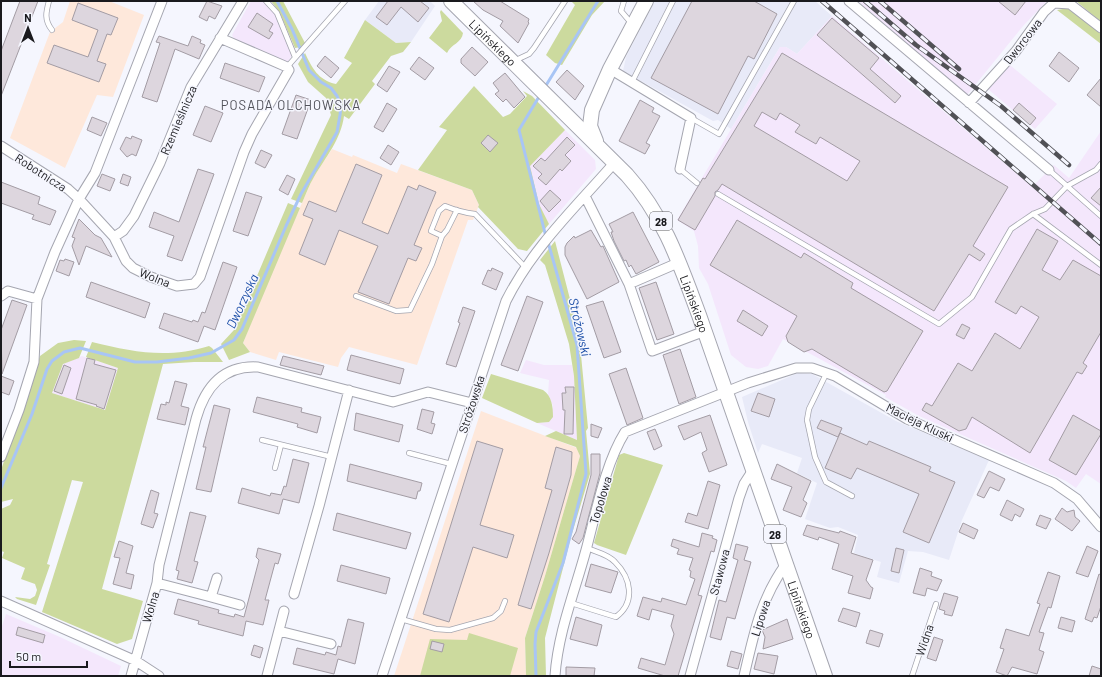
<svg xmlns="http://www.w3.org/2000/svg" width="1102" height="677" viewBox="0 0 1102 677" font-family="Barlow,sans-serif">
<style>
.built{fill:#e8eaf8}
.industrial{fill:#f4e7fc}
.education{fill:#fee8db}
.green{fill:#ccda9e}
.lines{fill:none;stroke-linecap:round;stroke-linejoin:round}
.stream{stroke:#a8c5f5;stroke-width:3}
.building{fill:#ddd6de;stroke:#a39ca4;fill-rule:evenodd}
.lane-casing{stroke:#a5a6b0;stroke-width:6}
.street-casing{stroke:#a5a6b0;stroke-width:11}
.primary-casing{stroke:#a5a6b0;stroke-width:16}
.lane{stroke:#fff;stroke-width:4.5}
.street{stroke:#fff;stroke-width:9}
.primary{stroke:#fff;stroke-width:14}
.rail-casing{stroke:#515156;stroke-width:4.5}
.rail{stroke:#f5f6fe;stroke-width:3;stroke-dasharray:9;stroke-linecap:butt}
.labels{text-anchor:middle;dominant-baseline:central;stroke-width:3;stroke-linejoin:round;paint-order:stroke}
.shield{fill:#f5f6fe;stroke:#5c5c61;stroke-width:1}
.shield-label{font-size:11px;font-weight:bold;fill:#1a1a1e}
.street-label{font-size:12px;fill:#1a1a1e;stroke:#f5f6fe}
.neighbourhood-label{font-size:13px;letter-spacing:1px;fill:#505159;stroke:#f5f6fe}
.water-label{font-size:13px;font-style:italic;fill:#194ca6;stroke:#f5f6fe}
</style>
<rect width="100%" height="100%" fill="#f5f6fe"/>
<!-- built -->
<path class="built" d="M379,1H430L435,6L411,42L396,43L365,20Z
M655,1H815L832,16L797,54L786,47H780L731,129L718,120L713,121L623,71L626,57Z
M798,373L812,374L896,421L989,460L962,520L949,560L923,552L908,551L899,583L877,577L881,562L854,553L858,535L838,527L830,528L805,519L817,483L797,473L802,458L762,444L758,453L748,422L742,397Z"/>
<!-- industrial -->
<path class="industrial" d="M251,1H271L280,13L295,48L289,61L283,63L234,39L232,35Z
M858,1H1047L1023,26L967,95Z
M832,16L1032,187L1054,165L1069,178L1101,131V484L1086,474L1076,488L1066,481L919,416L885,397L886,395L783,339L768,366L758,369L746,367L731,355L708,284L699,268L698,246L694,231L677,220L780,47H786L797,54Z
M1010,65L1057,104L1035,129L988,89Z
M565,130L595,160L596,169L549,224L539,204L529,166Z
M82,356L118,368L105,410L52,393L63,364Z
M526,360L544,365H572L574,376L577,440L537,423L549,422L553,406L548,394L549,380L520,373Z
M6,614L60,637L121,666L118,676H1V629Z"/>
<!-- education -->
<path class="education" d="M70,1H109L144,15L113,97L97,95L65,168L10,138L50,32L63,22Z
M332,149L352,157L353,155L397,173L401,164L472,190L479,205L473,220H468L417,365L349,347L341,358L338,367L279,352L276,360L250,352L243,343L274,266L313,178Z
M481,411L577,448L580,456L545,576L525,638L526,676H394Z"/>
<!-- green -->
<path class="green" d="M271,1H283L305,43L301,47L295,48L280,13Z
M571,1H605L592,15L562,65L555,63L546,55L575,5Z
M1076,1H1101V22Z
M1069,8L1101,33V44L1057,10Z
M441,10L463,33C462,43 451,44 447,53L429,38L442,21L440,12Z
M365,20L396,43L411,42L403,52L391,56L372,81L375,84L349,119L344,116C341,139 326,157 314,177C309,185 306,194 302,203L291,199L331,115L326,98L308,82L298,64L305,53C312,68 318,80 336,84L352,63L344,58Z
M474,86L503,117L510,114L527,96L523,91L532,96L565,130L530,166L539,204L549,224L527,251L518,249L478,207L479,205L472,190L418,170L447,130L439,127Z
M288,203L300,208L243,343L250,352L229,360L221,344L234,330Z
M555,241L579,334L588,428L586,431L590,474L571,537L545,638L546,676H526L525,638L545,576L580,456L576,447L545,436L556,431L577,440L574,376L569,344L545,265L540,260Z
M74,340L86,341L79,358L63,364L52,393L105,410L118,368L86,357L92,342C133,352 167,359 209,346L212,348L223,362H194L163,364L102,589L143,601L132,639L117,644L42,612L83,482L72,480L47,564L50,565L36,605L17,599L15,597L30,599L35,596L37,590L35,584L21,579L25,568L2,558L4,552L1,551V509L10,505L13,499L1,502V470L40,356L58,343Z
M491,374L543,390C552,396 553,407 553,417L549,422L537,423L482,398Z
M624,453L663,465L626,555L597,545L594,543L619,455Z
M469,633L518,648L510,676H420L430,639L467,640Z"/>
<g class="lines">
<!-- stream -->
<path class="stream" d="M545,87L598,1
M540,95L519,130L546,237
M1,488L32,414L47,369L52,361L64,352L80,348L135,362H157L189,358L211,353L234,340L242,329L286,226L301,194L337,132L340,115L341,105L337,96L331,88L321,82L309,70L292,29L277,1
M536,676L535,644L536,632L563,563L586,474L577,345L548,242"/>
</g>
<!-- building -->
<path class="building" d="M20,1H38L1,96V51Z
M207,1L222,6L215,19L209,16L207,21L199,17Z
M388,1H420L429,8L418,22L401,7L387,25L376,17Z
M473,1H500L529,19L528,22L529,23L518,43L500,26L503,21L483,10Z
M692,1H754L777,14L754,59L748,56L718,114L651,78Z
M998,1H1026L1015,15Z
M78,3L118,18L111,35L107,34L97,61L106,64L99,82L47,63L54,45L88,57L98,30L72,20Z
M257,13L273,24L269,31L273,33L269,39L248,27Z
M832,18L879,58L870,69L901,96L895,103L817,35Z
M159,36L188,46L192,36L201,40L200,43L205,45L199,59L175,49L157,102L142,97L160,43L156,42Z
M472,47L488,62L475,76L461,63V59Z
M1059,52L1079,68L1069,82L1049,66Z
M782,53L1008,187L973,246L985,254L980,261L969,254L934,311L722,184L718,190L715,192V196L695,230L678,220L703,178L705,179ZM762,112L776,120L780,113L800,125L795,132L816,144L820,137L860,161L847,181L754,126Z
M325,56L339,68L331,78L317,66Z
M419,57L434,68L425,80L410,69Z
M225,63L265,77L259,92L220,78Z
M389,66L400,72L387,92L377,85Z
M567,70L584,86L575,100L556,82Z
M505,73L525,97L514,108L506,99L503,102L495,94L499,91L493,83Z
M1101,78V107L1087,95Z
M296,95L311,100L297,139L282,134Z
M640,100L654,108L652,112L660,116L646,143L650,145L645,154L619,141Z
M387,103L397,109L383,132L374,127Z
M1019,103L1036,118L1030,125L1013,110Z
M205,106L223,113L211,142L193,135Z
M92,117L107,123L101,136L87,130Z
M488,135L498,143L490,152L481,143Z
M132,136L142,140L136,156L132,154L127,157L120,149L126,137L131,139Z
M567,137L575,145L565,155L571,161L562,171L560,169L546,185L538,178L542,174L533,166L541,158L545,161Z
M388,145L399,152L391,165L380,158Z
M261,150L272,155L265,168L255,163Z
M356,164L382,175L362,223L388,234L408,186L417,190L419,185L436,192L414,245L422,248L416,261L408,258L389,304L358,292L378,246L339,230L325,265L299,254L313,219L303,215L309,201L336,212Z
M198,169L214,174L182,261L167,256L174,236L149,227L154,212L179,222Z
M102,174L115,179L110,191L97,186Z
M123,174L131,177L128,186L120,183Z
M287,175L295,179L288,195L279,190Z
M1,182L40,197L38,204L56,211L50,225L32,219L34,215L1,203Z
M1101,187V206L1091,198Z
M550,190L561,200L549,212L540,201Z
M246,192L262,197L248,236L233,231Z
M633,212L659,262L636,274L631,265L629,267L626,260L624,261L614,241L611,232H613L609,224Z
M79,219L95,235L101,238L112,257L86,246L79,265L72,246L75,238L72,237Z
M737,220L801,258L804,253L853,283L851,288L923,331L887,391L884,392L812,349L804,352L788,342L786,336L797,316L710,265Z
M1037,229L1058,241L1042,270L1060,280L1073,260L1101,276V332L1083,363L1087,366L1082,374L1077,372L1030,453L972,417L966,429L959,431L922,410L926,403L932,406L958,363L972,371L995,333L1020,349L1039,317L1021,306L1016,314L995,302Z
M591,230L601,247L603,246L619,282L587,299L565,255V247L567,243L574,236L575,238Z
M65,259L74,262L69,276L56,271L60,260L64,261Z
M223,262L237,267L215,330L204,326L198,342L159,328L164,313L192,322L193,320L198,322L202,312L205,313Z
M492,268L503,273L496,290L482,284L488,270L491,271Z
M91,282L150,303L145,318L86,297Z
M656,282L674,334L657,340L639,288Z
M527,296L543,302L518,371L501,365Z
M12,300L27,305L2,374L1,330Z
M603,301L621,352L604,358L586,306Z
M463,307L475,311L456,367L446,364L460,323L458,322Z
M743,310L768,326L762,336L737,321Z
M962,324L970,328L964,339L956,335Z
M680,349L696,397L679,404L663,355Z
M351,355L404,369L400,384L347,370Z
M283,356L324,366L321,375L280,365Z
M87,358L95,360L94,364L116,370L104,409L96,406L97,405L76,399Z
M64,365L71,368L62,394L54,391Z
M626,368L643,418L627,425L609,374Z
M1,376L14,381L9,395L1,392Z
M175,381L187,384L181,406L189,408L185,425L157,419L161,404L166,405V402L169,403Z
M565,387H574L573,434H564L565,410H563L562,393H566Z
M758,393L775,399L769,417L751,411Z
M257,397L302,408L301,412L321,417L317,433L297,427L298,424L253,412Z
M214,405L230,409L211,492L196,489L206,447H203Z
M422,409L434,412L431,423L435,424L432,434L417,429Z
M356,413L403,425L399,442L354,430Z
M710,415L727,465L709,472L702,453L707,450L701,432L684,440L678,426Z
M1073,415L1101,431V434L1076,475L1049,460Z
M821,420L842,428L838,437L817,428Z
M591,424L602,428L598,438L591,436Z
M655,429L662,446L654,450L647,432Z
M840,433L867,445L869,441L931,467L929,471L955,482L929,543L903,532L919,494L857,468L851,479L825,468Z
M477,441L503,449L480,525L514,535L507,558L473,547L449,622L423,614Z
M556,447L572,452L571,475L549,553L531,609L518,605L552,490L545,488Z
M591,454H600V473L583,538L579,544L572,539L576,532L591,475Z
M293,459L309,463L299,503L283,499L279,514L238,503L242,488L270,496L271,493L281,495L284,486L286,487Z
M350,464L422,483L420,491H418L416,499L347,481Z
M777,464L811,481L803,500L807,503L801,517L783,510L792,487L771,479Z
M989,471L1005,479L999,491L990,487L984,498L977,495Z
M708,481L720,485L708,529L685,522L688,513L697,516Z
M151,490L159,493L154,513L158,514L153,528L141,524Z
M1007,500L1024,509L1020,517L1015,514L1012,521L1000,515Z
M1062,508L1067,512L1074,510L1075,517L1080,521L1072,531L1055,519Z
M190,512L206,516L194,561L198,562L192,583L177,579L179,571L176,570Z
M337,513L411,533L406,549L333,530Z
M1040,515L1051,519L1046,529L1036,525Z
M963,523L978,530L974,539L959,532Z
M807,525L839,533L840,531L856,537L851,553L873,560L866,580L871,587L873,588L870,599L848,593L853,576L832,569L839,544L819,537L818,540L803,535Z
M702,533L713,536L712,538L717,540L714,552L711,551L698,595L702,596L678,676H665L638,668L641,658L665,665L674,634L671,626L674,615L652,609L649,620L637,616L643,597L661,602L662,598L686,605L695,579L690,577L691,571L689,570L693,558L677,554L679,549L671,546L673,539L699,547Z
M119,541L133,546L126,573L134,575L131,589L113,584L120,558L114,557Z
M736,544L748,547L744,560L751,562L735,619L727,617L721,640L710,637L719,600L726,602L738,560L733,558Z
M1087,546L1098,551L1088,577L1076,573Z
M258,548L281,554L278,564L275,563L265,600H269L263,625L246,621L243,636L198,624L199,621L174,614L178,599L219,610L218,613L234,617L235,614L244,617L259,560L256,557Z
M896,548L904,550L899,573L891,571Z
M591,564L618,572L611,593L585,586Z
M341,565L390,578L386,594L337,581Z
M920,568L932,572L931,576L942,580L937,591L927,588L925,596L913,593Z
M1048,572L1060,576L1051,608L1048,607L1039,632L1044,633L1039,650L1044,652L1037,674L1012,667L1007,676L996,672L1004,649L1000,648L1006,629L1029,636L1040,604L1037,603Z
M1099,574L1101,575V606L1097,618L1094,617L1092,622L1085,619Z
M944,593L958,597L952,616L944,614L945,611L939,609Z
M843,608L860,613L856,627L838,621Z
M576,617L602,625L597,646L570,639Z
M1061,617L1075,621L1072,632L1058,628Z
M348,619L364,623L355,664L338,659L334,674L293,664L297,648L325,655L326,652L336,655L338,646L341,647Z
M787,619L793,639L763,649L765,637L762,630Z
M18,627L45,635L43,643L16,635Z
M870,630L883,634L879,647L866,643Z
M934,637L943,640L936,661L927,658Z
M432,641L444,644L442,652L430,649Z
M254,645L263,648L260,658L251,655Z
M731,651L742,654L738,669L727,666Z
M758,653L778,656L774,674L754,669Z
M1092,666L1101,669V676H1089Z
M566,667L595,668L594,676H566Z"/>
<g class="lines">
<!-- lane casing -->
<g class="lane-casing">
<path id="lane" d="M49,1C46,12 44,20 52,30
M266,1L277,13L295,57
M624,1L621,11L632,24
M514,61L529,54L534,48L565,1
M287,67L345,1
M632,82L673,1
M691,118L719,134L794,1
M680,169L697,183
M1049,170L1101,216
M718,194L939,324L972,297L1011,229L1033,214L1045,209L1067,186L1096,170L1101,164
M457,210L447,230L442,236L431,231L439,211L445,206C455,210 465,213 475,214L525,267
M1033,214L1101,265
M356,296L396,311L410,310L432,264L442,236
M827,372L809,409L807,420L815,457L826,482L852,496
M262,440L332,457
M409,453L451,464
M275,468L281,445
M571,603L616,617C636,602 631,578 615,562C608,554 596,552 587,548
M401,619L436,629L450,630L493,618L501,611L505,601
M912,676L936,604"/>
</g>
<!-- street casing -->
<g class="street-casing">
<path id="street" d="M162,1L95,173L79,199L114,237L126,261L133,268L151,277L177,286L194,284L200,277L244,152L252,134L289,70L287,67L220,38
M849,1L1049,170
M610,69L691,118L680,169
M969,103L1016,51L1044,12L1054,3L1070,4L1101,28
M1,146L68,189L79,199L55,252L37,299L34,362L19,410L1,457
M585,196L629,284
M114,237L123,231L134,216L160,163L191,87L243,1
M680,262L629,284L652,351L705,331
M1,296L8,291L37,299
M157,583L211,597L217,578
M294,594L319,506L349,390
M211,597L240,605
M1,601L136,661L159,676
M279,631L331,644
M131,676L157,583L159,565L196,419C205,387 223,365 258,367L393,402L428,392L472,403
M267,676L284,611
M382,676L506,301C533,247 576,207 615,162
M555,676C558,632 575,591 586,550C596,513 605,464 625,432L748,383L796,368H812L835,376L907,419L1054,483L1077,499L1101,527
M690,676L739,498L744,484L753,470
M744,676C754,634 760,600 786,564"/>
</g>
<!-- primary casing -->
<g class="primary-casing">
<g id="primary">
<path id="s1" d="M451,1L627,175C664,216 680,264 699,315L825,676"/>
<path d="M596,141L590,126L592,110L610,69L646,1"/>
</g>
</g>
<!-- lane -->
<use href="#lane" class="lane"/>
<!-- street -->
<use href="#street" class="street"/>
<!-- primary -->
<use href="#primary" class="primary"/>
<!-- rail casing -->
<g class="rail-casing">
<path id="rail" d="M822,1L1101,244
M865,1L916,45L1001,106L1069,165
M880,1L959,69"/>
</g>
<!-- rail -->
<use href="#rail" class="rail"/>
</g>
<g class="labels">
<!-- shield labels -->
<g class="shield">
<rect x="650" y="212" width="22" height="18" rx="3"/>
<rect x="764" y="525" width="22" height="18" rx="3"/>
</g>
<g class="shield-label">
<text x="661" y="221">28</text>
<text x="775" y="534">28</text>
</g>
<!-- street labels -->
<g class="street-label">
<text stroke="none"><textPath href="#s1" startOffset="59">Lipińskiego</textPath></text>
<text transform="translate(1022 41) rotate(-52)">Dworcowa</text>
<text transform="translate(178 120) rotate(-67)">Rzemieślnicza</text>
<text transform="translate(41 172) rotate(33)">Robotnicza</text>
<text transform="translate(155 277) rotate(22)">Wolna</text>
<text stroke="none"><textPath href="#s1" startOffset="394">Lipińskiego</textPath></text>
<text transform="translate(471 404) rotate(-72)">Stróżowska</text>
<text transform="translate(920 422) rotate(26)">Macieja Kluski</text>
<text transform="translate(600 500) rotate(-73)">Topolowa</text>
<text transform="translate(719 572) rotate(-75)">Stawowa</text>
<text transform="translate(150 607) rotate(-73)">Wolna</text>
<text stroke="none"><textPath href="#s1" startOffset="718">Lipińskiego</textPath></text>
<text transform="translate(760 618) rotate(-72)">Lipowa</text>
<text transform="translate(924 640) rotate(-71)">Widna</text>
</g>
<!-- neighbourhood labels -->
<g class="neighbourhood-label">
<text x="291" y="105">POSADA OLCHOWSKA</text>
</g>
<!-- water labels -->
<g class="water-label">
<text transform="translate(242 301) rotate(-65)">Dworzyska</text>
<text transform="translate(580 327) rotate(77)">Stróżowski</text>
</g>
</g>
<!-- border -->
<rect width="1102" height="677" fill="none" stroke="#1a1a1e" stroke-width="4"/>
<!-- north arrow -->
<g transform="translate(28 28)" stroke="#f5f6fe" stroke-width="3" paint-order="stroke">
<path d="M0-3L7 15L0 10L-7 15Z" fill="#1a1a1e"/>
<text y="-6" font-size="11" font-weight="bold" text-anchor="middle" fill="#1a1a1e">N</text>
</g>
<!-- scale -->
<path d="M10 661v6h77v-6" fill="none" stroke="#1a1a1e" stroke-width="2"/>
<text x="16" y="661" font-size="12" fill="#1a1a1e" stroke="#f5f6fe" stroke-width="3" paint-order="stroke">50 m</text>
</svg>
